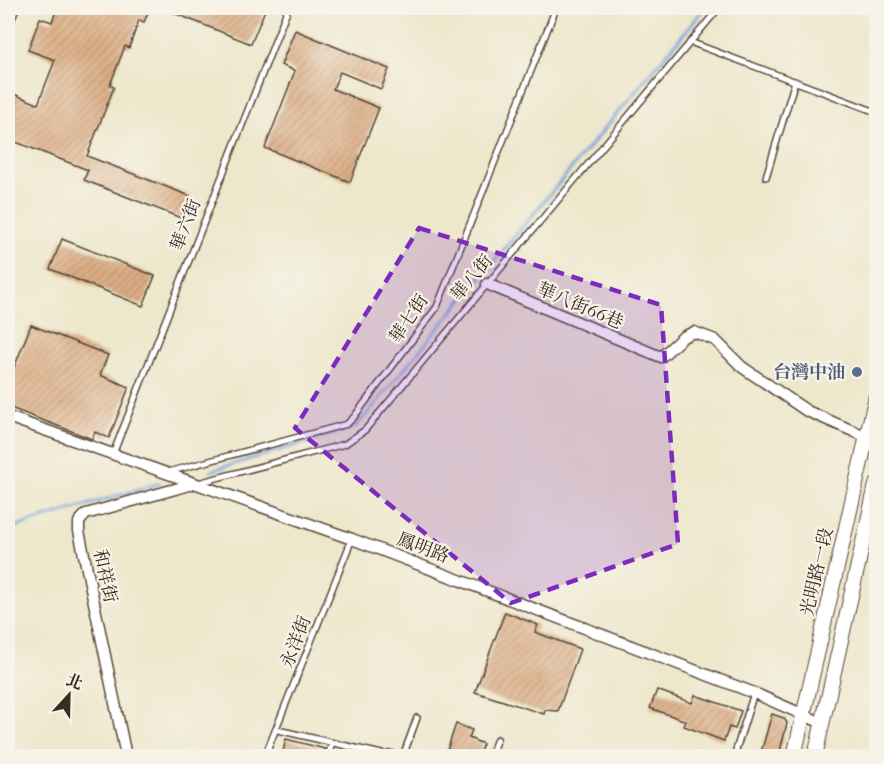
<svg xmlns="http://www.w3.org/2000/svg" width="884" height="764" viewBox="0 0 884 764" font-family="'IM FELL French Canon','Noto Serif TC',serif">
<style>
.lines{fill:none;stroke-linecap:round;stroke-linejoin:round}
.stream{stroke:#72a2dc;stroke-width:3}
.building{fill:url(#building-hatch)}
.service-casing{stroke:#564638;stroke-width:8}
.minor-casing{stroke:#564638;stroke-width:13}
.tertiary-casing{stroke:#564638;stroke-width:16}
.service{stroke:#fff;stroke-width:5}
.minor{stroke:#fff;stroke-width:10}
.tertiary{stroke:#fff;stroke-width:14}
.marked{fill:#7b2cbf;fill-opacity:0.2;stroke:#7b2cbf;stroke-width:4.5;stroke-dasharray:12 8;stroke-linejoin:round}
.service-dot{fill:#5c6f8a;stroke:#f7f3e8;stroke-width:2}
.labels{text-anchor:middle;dominant-baseline:central;stroke-width:4.5;stroke-linejoin:round;paint-order:stroke}
.street-label{font-size:18px;fill:#3b2a1e;stroke:#f7f3e8}
.service-label{font-size:18px;font-weight:bold;fill:#4e5e75;stroke:#f7f3e8;text-anchor:end}
</style>
<defs>
<pattern id="building-hatch" width="6" height="6" patternUnits="userSpaceOnUse" patternTransform="scale(1.5)"><rect width="6" height="6" fill="#dcad84"/><path d="M-1 1l2-2M0 6l6-6M5 7l2-2" fill="none" stroke="#b48d6b"/></pattern>
</defs>
<rect width="100%" height="100%" fill="#f7f3e8"/>
<filter id="ink" filterUnits="userSpaceOnUse"><feTurbulence type="fractalNoise" baseFrequency=".0167" numOctaves="2"/><feDisplacementMap in="SourceGraphic" scale="12" xChannelSelector="R" yChannelSelector="G"/><feConvolveMatrix kernelMatrix="1 2 1 2 8 2 1 2 1" color-interpolation-filters="sRGB"/></filter>
<filter id="wash" filterUnits="userSpaceOnUse"><feTurbulence type="fractalNoise" baseFrequency=".008" numOctaves="4" result="noise"/><feDisplacementMap in="SourceGraphic" scale="24" xChannelSelector="R" yChannelSelector="G"/><feGaussianBlur stdDeviation="1.35" result="paint"/><feColorMatrix in="noise" values="0 0 0 0 0 0 0 0 0 0 0 0 0 0 0 0 0 1.4 0 .05"/><feComposite in="paint" operator="in"/></filter>
<g filter="url(#wash)">
<rect width="100%" height="100%" fill="#ede7cb"/>
<g class="lines">
<!-- stream -->
<path class="stream" d="M211,471L356,427L705,8
M8,529L160,483"/>
</g>
<g id="blocks">
<!-- building -->
<path class="building" d="M57,8H150L144,22L139,20L129,48L125,46L110,85L114,87L87,156L190,196L181,218L84,180L88,170L8,139V111L14,94L38,104L55,60L28,50L40,18L52,22Z
M162,8H259L265,10L251,44Z
M295,30L389,69L381,89L340,72L333,89L379,108L350,182L265,148L295,71L281,65Z
M62,239L155,276L143,306L50,269Z
M31,325L108,355L100,375L129,387L109,438L95,432L92,439L8,407V383Z
M505,612L538,625L535,632L580,649L558,711L545,710L544,714L475,692Z
M657,690L692,703L695,695L741,711L735,729L729,727L724,741L684,726L686,721L650,708Z
M772,714L784,718L787,723L780,751L778,756H760Z
M456,724L472,730L469,738L483,744L478,756H445Z
M286,739L325,749L323,756H282Z"/>
</g>
</g>
<g filter="url(#ink)">
<use href="#blocks" fill-opacity="0" stroke="#564638" stroke-width="1.5"/>
<g class="lines">
<!-- service casing -->
<g class="service-casing">
<path id="service" d="M8,29L16,8
M690,42L876,112
M766,177L795,81
M113,454L288,8
M168,472L347,424L354,417L437,307L556,8
M198,483L345,444L365,430L719,8
M278,730L390,756
M736,750L754,693
M265,756L352,539
M328,756L332,743
M403,756L417,718
M490,756L497,739"/>
</g>
<!-- minor casing -->
<g class="minor-casing">
<path id="minor" d="M487,284L661,357L683,337L694,332L715,340L742,367L807,411L876,441
M8,417L352,539L754,693L822,723
M126,756L79,531V522L86,514L193,484
M390,756H392"/>
</g>
<!-- tertiary casing -->
<g class="tertiary-casing">
<path id="tertiary" d="M794,756L876,396
M815,756L876,485"/>
</g>
<!-- service -->
<use href="#service" class="service"/>
<!-- minor -->
<use href="#minor" class="minor"/>
<!-- tertiary -->
<use href="#tertiary" class="tertiary"/>
</g>
</g>
<!-- marked area -->
<path class="marked" d="M419,228L661,305L678,544L511,603L295,428Z"/>
<!-- markers -->
<circle class="service-dot" cx="857" cy="372" r="6"/>
<g class="labels">
<!-- street labels -->
<g class="street-label">
<text transform="translate(186 225) rotate(-69)">華六街</text>
<text transform="translate(472 278) rotate(-50)">華八街</text>
<text transform="translate(580 306) rotate(23)">華八街66巷</text>
<text transform="translate(409 319) rotate(-56)">華七街</text>
<text transform="translate(423 548) rotate(21)">鳳明路</text>
<text transform="translate(817 572) rotate(-77)">光明路一段</text>
<text transform="translate(105 576) rotate(78)">和祥街</text>
<text transform="translate(296 642) rotate(-69)">永洋街</text>
</g>
<!-- service labels -->
<g class="service-label">
<text x="845" y="372">台灣中油</text>
</g>
</g>
<!-- margin -->
<rect width="884" height="764" fill="none" stroke="#f7f3e8" stroke-width="30"/>
<!-- north arrow -->
<g transform="translate(69 695) rotate(22)" stroke="#f7f3e8" stroke-width="4.5" paint-order="stroke">
<path d="M0-4.5L10 22L0 15L-10 22Z" fill="#3b2a1e"/>
<text y="-9" font-size="16" font-weight="bold" text-anchor="middle" fill="#3b2a1e">北</text>
</g>
</svg>
